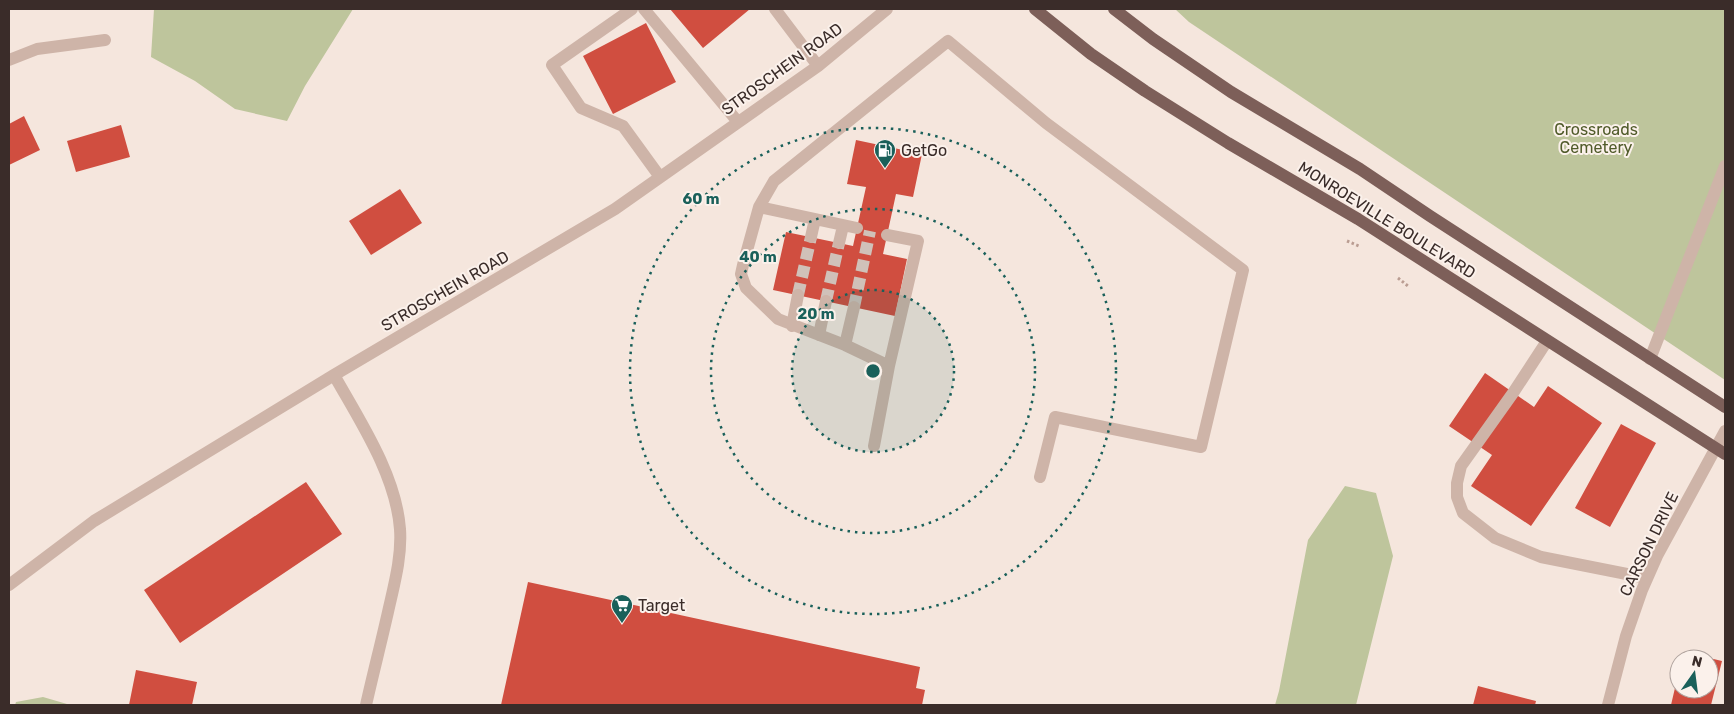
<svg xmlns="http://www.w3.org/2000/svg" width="1734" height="714" viewBox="0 0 1734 714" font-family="Rubik,sans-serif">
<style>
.green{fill:#bec59c}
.building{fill:#d04e40}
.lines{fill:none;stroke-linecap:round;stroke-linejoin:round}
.minor-tunnel{stroke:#d0c1b9;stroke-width:12;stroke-dasharray:12 6;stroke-linecap:butt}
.path{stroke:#ba9d92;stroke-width:3;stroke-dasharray:2.5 2.5;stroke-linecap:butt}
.minor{stroke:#ceb4a8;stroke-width:12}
.major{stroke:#7d5f59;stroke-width:12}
.ring{fill:none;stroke:#1a605a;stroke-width:2.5;stroke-dasharray:2.5 5}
.labels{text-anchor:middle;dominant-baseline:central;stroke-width:4;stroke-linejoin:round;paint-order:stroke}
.street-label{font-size:16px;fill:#3a2c29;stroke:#fbf1eb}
.park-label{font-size:16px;fill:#505b2a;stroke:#fbf1eb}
.poi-label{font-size:16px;fill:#3a2c29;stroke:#fbf1eb;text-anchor:start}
.centre{fill:#1a605a;stroke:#fbf1eb;stroke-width:2.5}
.ring-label{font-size:15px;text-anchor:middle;font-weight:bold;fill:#1a605a;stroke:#fbf1eb;stroke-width:4;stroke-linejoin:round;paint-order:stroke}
</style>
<rect width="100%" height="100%" fill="#f5e6dd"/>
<!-- green -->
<path class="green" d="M154,9H353L305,86L287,121L235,109L195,81L151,57Z
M1175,9H1725V380L1189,22Z
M1345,486L1376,493L1393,556L1356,705H1275L1279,691L1308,540Z
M43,697L67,704V705H15L16,702Z"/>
<!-- building -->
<path class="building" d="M670,9H750L703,48Z
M646,23L676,82L613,114L583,56Z
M24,116L40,150L9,165V124Z
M121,125L130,157L76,172L67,141Z
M856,140L922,154L913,197L896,194L883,254L907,259L895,316L773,290L786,232L853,246L866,187L847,184Z
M400,189L422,223L371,255L349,221Z
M1485,373L1534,407L1548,386L1602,423L1531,526L1471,486L1492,455L1449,426Z
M1621,424L1656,443L1610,527L1575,508Z
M306,482L342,534L180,643L144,590Z
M528,582L920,667L916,688L925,690L922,705H501Z
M1684,652L1722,661L1711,705H1671L1678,675L1679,689H1709V659H1682Z
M136,670L197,682L192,705H129Z
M1478,686L1536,701L1535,705H1473Z"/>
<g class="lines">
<!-- minor-tunnel -->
<path class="minor-tunnel" d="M798,295L811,237
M826,301L839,243
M854,307L870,231"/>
<!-- path -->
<path class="path" d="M1347,241L1359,246
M1398,278L1408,286"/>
<!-- minor -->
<path class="minor" d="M632,9L552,65L581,108L623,126L660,177
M644,9L738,122
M775,9L818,66
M9,60L37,49L105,40
M759,207L857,228
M887,235L918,241L889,366
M811,237L815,219
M839,243L843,226
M792,326L798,295
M819,335L826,301
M1547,341L1513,393L1461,466L1457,483V497L1463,513L1495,538L1541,557L1647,578
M845,345L854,307
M1650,359L1725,166
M334,375C360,421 396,475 400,529C402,557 394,585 388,612C381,643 373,674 366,705
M874,446L889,366L845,345L778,319L746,288L741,274L743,265L759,207L774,181L948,41L1046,123L1243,270L1201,447L1055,417L1040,477
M9,585L94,521L334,375L615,209L818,66L887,9
M1608,705L1626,636L1642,590L1657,556L1725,431"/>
<!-- major -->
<path class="major" d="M1035,9L1091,54L1145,91L1228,143L1358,219L1725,454
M1114,9L1153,39L1231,92L1360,169L1430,216L1725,407"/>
</g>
<!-- distance rings -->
<circle cx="873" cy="371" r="81" fill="#1a605a" fill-opacity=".12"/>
<g class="ring">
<circle cx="873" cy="371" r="81"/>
<circle cx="873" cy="371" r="162"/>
<circle cx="873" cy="371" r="243"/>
</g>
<!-- icons -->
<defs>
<g id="fuel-pin" transform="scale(1.125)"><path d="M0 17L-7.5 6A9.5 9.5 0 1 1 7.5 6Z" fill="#1a605a" stroke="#fbf1eb"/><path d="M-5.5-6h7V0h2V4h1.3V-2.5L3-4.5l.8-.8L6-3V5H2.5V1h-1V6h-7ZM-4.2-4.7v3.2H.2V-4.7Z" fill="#fff"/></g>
<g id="supermarket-pin" transform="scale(1.125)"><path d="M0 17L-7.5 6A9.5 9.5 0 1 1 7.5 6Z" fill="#1a605a" stroke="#fbf1eb"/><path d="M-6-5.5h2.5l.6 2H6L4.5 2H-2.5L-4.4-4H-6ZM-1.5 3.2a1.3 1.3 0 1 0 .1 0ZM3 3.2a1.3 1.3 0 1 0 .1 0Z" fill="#fff"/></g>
</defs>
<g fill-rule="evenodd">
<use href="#fuel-pin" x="885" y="150"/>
<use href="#supermarket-pin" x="622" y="605"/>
</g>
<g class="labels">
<!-- street labels -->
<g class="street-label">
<text transform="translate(782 69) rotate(-36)">STROSCHEIN ROAD</text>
<text transform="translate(1387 220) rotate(32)">MONROEVILLE BOULEVARD</text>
<text transform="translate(445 291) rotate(-30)">STROSCHEIN ROAD</text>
<text transform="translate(1649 544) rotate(-64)">CARSON DRIVE</text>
</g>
<!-- park labels -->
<g class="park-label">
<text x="1596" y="129">Crossroads<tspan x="1596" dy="18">Cemetery</tspan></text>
</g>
<!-- poi labels -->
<g class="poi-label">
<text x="901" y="150">GetGo</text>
<text x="638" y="605">Target</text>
</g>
</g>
<circle cx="873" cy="371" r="8" class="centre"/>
<g class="ring-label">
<text x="701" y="204">60 m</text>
<text x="758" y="262">40 m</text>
<text x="816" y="319">20 m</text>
</g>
<!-- border -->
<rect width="1734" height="714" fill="none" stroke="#3a2c29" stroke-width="20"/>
<!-- north arrow -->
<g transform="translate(1694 674) rotate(14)"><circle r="24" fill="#fbf1eb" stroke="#aea29d"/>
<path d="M0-4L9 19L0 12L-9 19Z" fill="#1a605a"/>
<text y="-8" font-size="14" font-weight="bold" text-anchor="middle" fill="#3a2c29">N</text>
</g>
</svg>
